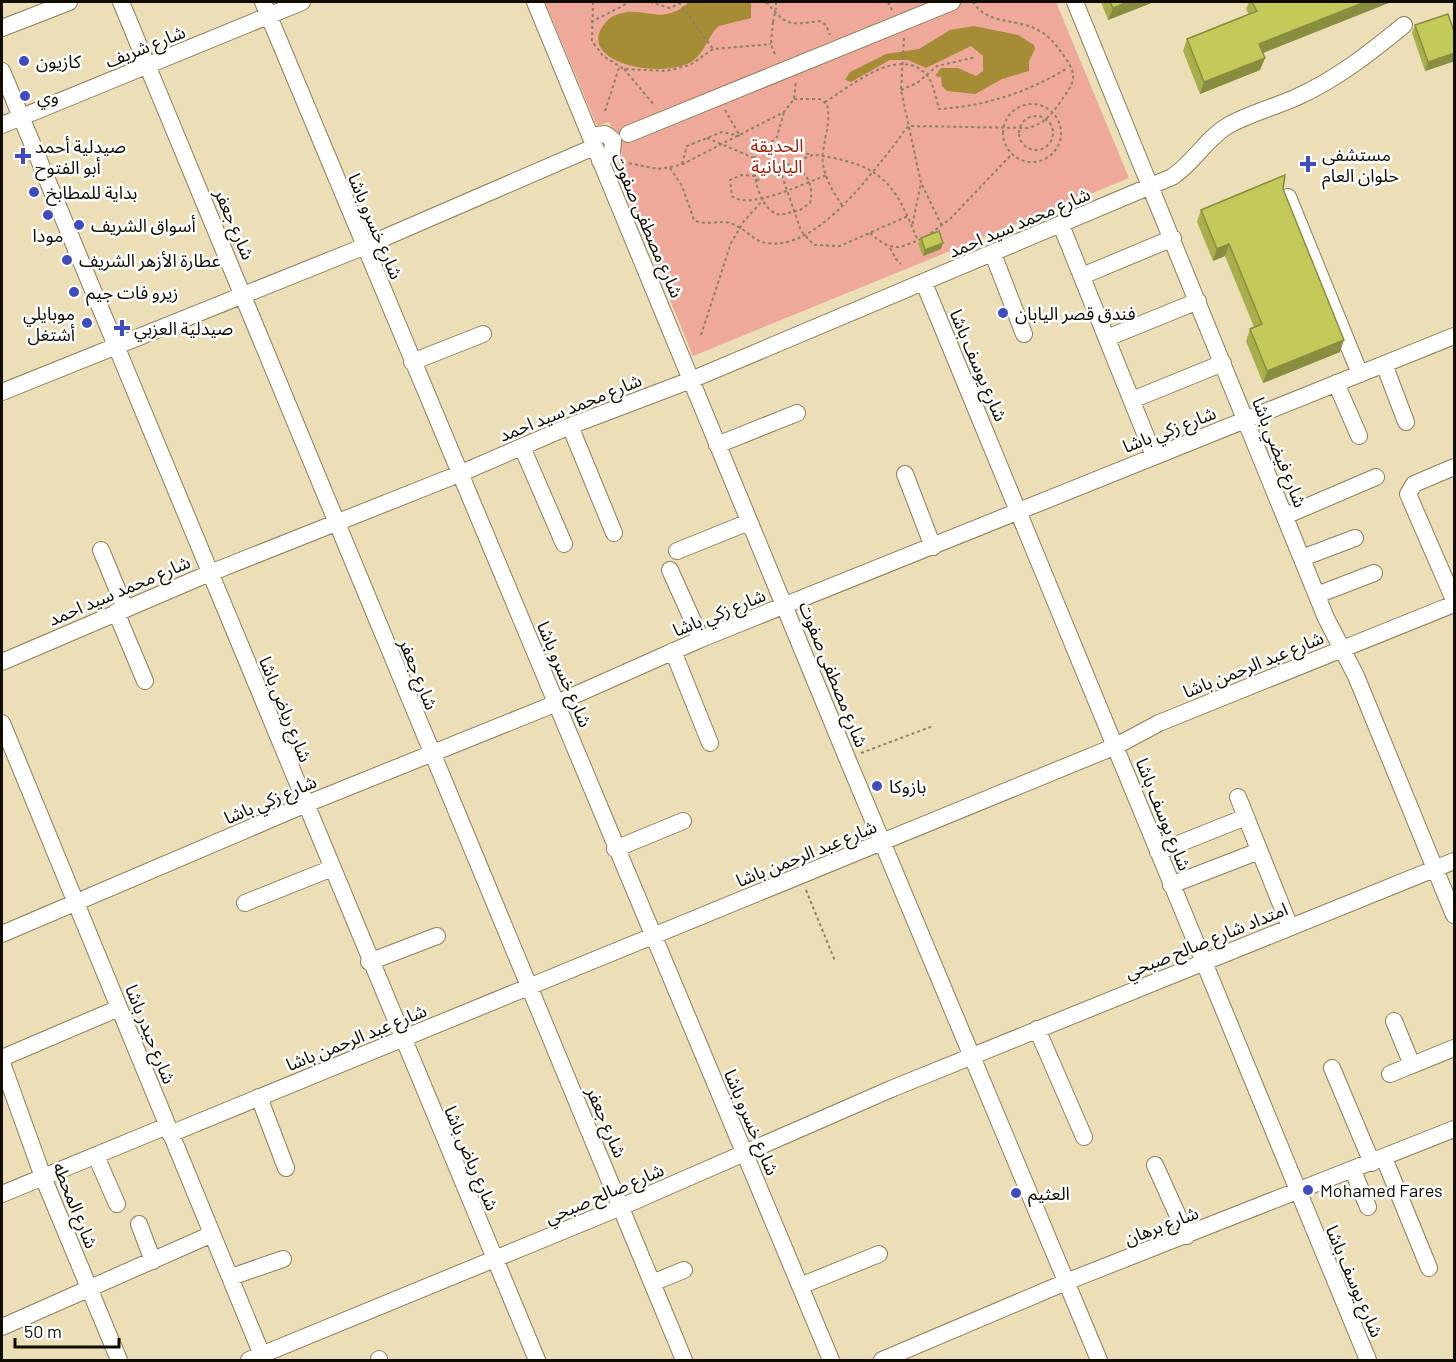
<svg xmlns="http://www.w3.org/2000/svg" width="1456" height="1362" viewBox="0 0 1456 1362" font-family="Barlow,'Noto Sans Arabic',sans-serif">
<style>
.green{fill:#eea99a}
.water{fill:#a68c35}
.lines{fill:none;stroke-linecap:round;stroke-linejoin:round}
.minor-casing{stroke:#8b7f5b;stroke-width:18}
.path{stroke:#8a8166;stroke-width:2;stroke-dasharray:3 3;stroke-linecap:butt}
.minor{stroke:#fff;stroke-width:16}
.path-bridge{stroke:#8a8166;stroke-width:2;stroke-dasharray:3 3;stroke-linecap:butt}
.wall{fill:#a9ae4d}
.shaded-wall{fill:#898d3f}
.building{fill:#c4ca5a;stroke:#898d3f;stroke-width:1.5}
.poi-dot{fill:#3e4cc0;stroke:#fff;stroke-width:2}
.labels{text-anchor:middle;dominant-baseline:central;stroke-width:5;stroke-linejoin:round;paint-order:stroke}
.street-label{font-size:18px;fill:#100c01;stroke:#fff}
.poi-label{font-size:18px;fill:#100c01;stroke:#fff;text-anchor:start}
.park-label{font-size:18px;fill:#a02008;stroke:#fff}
</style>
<rect width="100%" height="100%" fill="#ecdfb8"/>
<!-- green -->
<path class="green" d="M545,2H1056L1129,178L693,356L616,169L622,154L616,131L613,132L609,122L597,126Z"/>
<!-- water -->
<path class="water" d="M689,2H751V18L719,26C707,36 705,54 691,62C657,81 566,59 610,18C642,0 658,30 689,2Z
M974,26L1018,35L1034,45L1035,49L1029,61V71L1002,79L975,94L947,91L942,86L941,77L935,76L941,68H958L976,76L983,71V56L971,46L926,68L908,60H890L851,82L845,80L850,72L886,54L919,49L950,30Z"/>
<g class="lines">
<!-- minor casing -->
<g class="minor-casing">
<path id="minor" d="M121,2L684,1360
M263,2L831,1360
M535,2L847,758L1099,1360
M1075,2L1326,618L1356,676L1454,915
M2,28L69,2
M2,71L537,1360
M2,125L302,2
M628,134L952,2
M590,136L605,134L613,140L612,152L600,161
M1288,197L1360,374
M1061,225L1154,456
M993,254L1024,334
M1082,276L1173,238
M924,283L1368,1360
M1107,338L1198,301
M412,362L483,334
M1384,364L1406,422
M1336,383L1359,436
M2,392L363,247L594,147
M1132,400L1223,363
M570,426L614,533
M717,445L797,413
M522,447L564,544
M1454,467L1414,484L1408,494L1454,600
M905,474L933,547
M1285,516L1376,477
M101,550L125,608
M677,551L749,522
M1302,558L1355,538
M670,570L701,639
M1317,595L1374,573
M116,612L145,681
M673,651L710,743
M2,662L210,573L459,474L570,426L691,380L1172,177C1194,163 1206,138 1229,125C1251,113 1275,107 1297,97C1337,79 1371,52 1404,25
M2,723L264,1360
M1238,797L1290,927
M615,849L683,821
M1158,852L1246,817
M1171,885L1259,851
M245,903L330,869
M2,934L304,805L557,703L701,639L1454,336
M369,962L437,936
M1394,1021L1412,1065
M1037,1029L1084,1137
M2,1058L119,1008
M2,1063L43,1177L119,1360
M1332,1068L1372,1163
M1390,1074L1454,1048
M259,1097L286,1168
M170,1134L1116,746L1159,723L1454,604
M96,1156L117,1204
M1384,1158L1429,1268
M1155,1165L1187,1236
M1353,1171L1368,1207
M2,1194L167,1126
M139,1224L153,1261
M231,1277L283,1259
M652,1283L684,1270
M800,1286L879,1254
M2,1327L210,1235
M379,1359V1360
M249,1360L621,1207L891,1089L1454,861
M882,1360L1066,1282L1454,1129"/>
</g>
<!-- path -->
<path class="path" d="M593,2L592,41L603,56L624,69L667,71L690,65L713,49L771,44
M650,2L670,8L682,2
M679,2L713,49
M766,2C789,27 787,25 820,21L826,25L830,35
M776,2V8
M888,2L892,10
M591,22L630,2
M773,22L771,44L776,57
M904,38L901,90L921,183L912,226
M624,69L655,106
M901,90L917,83L937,66L976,57
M794,99H820L827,104C831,121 825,135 823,152C820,170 832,191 842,205
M825,102C850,87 898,45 926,74C933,81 936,99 939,109C985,106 1026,93 1066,69
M1003 133a29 29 0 1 1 58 0a29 29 0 1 1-58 0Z
M725,110L740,136
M605,111L619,68
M1019 133a17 17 0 1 1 34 0a17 17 0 1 1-34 0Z
M707,138L754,158
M771,146L809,154
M623,162L658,169L681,165L784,112L794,99L796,81
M682,164L687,146L722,132L740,136
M778,164L801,231L814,245L840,246L908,216
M796,167C808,152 815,154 833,158C887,168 898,192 918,241
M670,168L682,186L694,220C706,226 718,220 730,223C744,227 753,241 766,243C815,251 865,181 892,148C898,141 902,132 909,126L1027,128C1042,125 1050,116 1059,104C1073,83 1080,78 1064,56C1057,46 1050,36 1038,30C1016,18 987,25 973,2
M755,176L741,175L730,180L732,196C749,211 807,182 827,175
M757,181C781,148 818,169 810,203L800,210L780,215C759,210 753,176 754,158L777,137L784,112
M922,185L942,226
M870,233C891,251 896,250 921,239
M926,237L950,219L1011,155
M890,248L896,259L901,264
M701,335L731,243L744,221L763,200
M861,753L933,726
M806,890L835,961"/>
<!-- minor -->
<use href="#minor" class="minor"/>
<!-- path-bridge -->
<path class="path-bridge" d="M773,22L776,8"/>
</g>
<!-- wall -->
<path class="wall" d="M1101,2H1154L1108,20Z
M1249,2H1391L1263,53L1265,58L1260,70L1200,94L1183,51L1187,39L1249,15L1246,9Z
M1415,25L1455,34V61L1425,71L1412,33Z
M1283,189L1340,352L1263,383L1246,341L1250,329L1254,327L1225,256L1213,261L1197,222L1201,210Z
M921,238L941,249L923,256L918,244Z"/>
<!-- shaded-wall -->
<path class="shaded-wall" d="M1128,2H1154L1108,20L1113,8Z
M1365,2H1391L1255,56L1259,44Z
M1455,53V61L1425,71L1428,62Z
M1265,58L1260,70L1200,94L1204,82Z
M943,243L941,249L923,256L925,250Z
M1229,244L1225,256L1213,261L1217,249Z
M1344,340L1340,352L1263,383L1267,371Z"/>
<!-- building -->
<path class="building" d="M1110,2H1128L1113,8Z
M1252,2H1365L1259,44L1265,58L1204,82L1187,39L1257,11Z
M1448,14L1455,34V53L1428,62L1415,25Z
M1285,175L1283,189L1344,340L1267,371L1250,329L1262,324L1229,244L1217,249L1201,210Z
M939,231L943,243L925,250L921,238Z"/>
<!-- markers -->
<g class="poi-dot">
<circle cx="24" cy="61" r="6"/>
<circle cx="25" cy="96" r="6"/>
<path d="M20 147h6v6h6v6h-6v6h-6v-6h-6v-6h6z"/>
<path d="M1305 155h6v6h6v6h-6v6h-6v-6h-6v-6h6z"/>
<circle cx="34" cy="192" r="6"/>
<circle cx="48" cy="215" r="6"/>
<circle cx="79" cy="225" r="6"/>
<circle cx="67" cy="260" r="6"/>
<circle cx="74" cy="292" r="6"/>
<circle cx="1003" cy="313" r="6"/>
<circle cx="87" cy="323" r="6"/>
<path d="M119 319h6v6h6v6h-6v6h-6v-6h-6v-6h6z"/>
<circle cx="877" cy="786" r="6"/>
<circle cx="1308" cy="1190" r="6"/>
<circle cx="1016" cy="1193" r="6"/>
</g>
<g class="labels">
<!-- street labels -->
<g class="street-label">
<text transform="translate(145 46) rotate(-22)">شارع شريف</text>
<text transform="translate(1019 222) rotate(-23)">شارع محمد سيد احمد</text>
<text transform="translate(235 224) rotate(67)">شارع جعفر</text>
<text transform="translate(648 225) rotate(67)">شارع مصطفى صفوت</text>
<text transform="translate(376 226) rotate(67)">شارع خسرو باشا</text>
<text transform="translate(979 365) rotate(67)">شارع يوسف باشا</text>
<text transform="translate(570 407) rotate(-22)">شارع محمد سيد احمد</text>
<text transform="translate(1169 429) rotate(-21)">شارع زكي باشا</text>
<text transform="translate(1280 452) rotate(68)">شارع فيضي باشا</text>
<text transform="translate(119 590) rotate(-23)">شارع محمد سيد احمد</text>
<text transform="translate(719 612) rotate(-22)">شارع زكي باشا</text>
<text transform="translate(1253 664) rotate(-22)">شارع عبد الرحمن باشا</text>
<text transform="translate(419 674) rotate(68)">شارع جعفر</text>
<text transform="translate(565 674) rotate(67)">شارع خسرو باشا</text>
<text transform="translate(834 674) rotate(68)">شارع مصطفى صفوت</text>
<text transform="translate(286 709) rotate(68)">شارع رياض باشا</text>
<text transform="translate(270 799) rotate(-23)">شارع زكي باشا</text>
<text transform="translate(1164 814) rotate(68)">شارع يوسف باشا</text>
<text transform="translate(806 853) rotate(-22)">شارع عبد الرحمن باشا</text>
<text transform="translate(1206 940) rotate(-22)">امتداد شارع صالح صبحي</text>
<text transform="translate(151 1034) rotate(68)">شارع حيدر باشا</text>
<text transform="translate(356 1037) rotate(-22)">شارع عبد الرحمن باشا</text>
<text transform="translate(607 1122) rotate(67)">شارع جعفر</text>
<text transform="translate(752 1122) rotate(67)">شارع خسرو باشا</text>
<text transform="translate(472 1158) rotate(67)">شارع رياض باشا</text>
<text transform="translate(604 1193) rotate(-23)">شارع صالح صبحي</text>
<text transform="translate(76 1205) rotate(68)">شارع المحطه</text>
<text transform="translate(1161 1225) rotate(-21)">شارع برهان</text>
<text transform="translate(1355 1281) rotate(67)">شارع يوسف باشا</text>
</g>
<!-- poi labels -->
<g class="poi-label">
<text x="36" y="61">كازيون</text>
<text x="37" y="96">وي</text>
<text x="35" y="146">صيدلية أحمد<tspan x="35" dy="21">أبو الفتوح</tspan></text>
<text x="1322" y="154">مستشفى<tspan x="1322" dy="21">حلوان العام</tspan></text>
<text x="46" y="192">بداية للمطابخ</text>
<text x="91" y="225">أسواق الشريف</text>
<text x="48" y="235" text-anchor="middle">مودا</text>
<text x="79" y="260">عطارة الأزهر الشريف</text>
<text x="86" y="292">زيرو فات جيم</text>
<text x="75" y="313" text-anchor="end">موبايلي<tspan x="75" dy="21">أشتغل</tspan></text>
<text x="1015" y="313">فندق قصر اليابان</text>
<text x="134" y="328">صيدلية العزبي</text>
<text x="889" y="786">بازوكا</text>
<text x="1320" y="1190">Mohamed Fares</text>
<text x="1028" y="1193">العثيم</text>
</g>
<!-- park labels -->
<g class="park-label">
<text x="777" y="145">الحديقة<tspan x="777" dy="21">اليابانية</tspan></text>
</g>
</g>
<!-- border -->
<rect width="1456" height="1362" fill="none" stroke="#100c01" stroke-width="6"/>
<!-- scale -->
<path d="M15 1338v9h104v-9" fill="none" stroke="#100c01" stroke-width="3"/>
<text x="24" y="1338" font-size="18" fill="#100c01" stroke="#ffffff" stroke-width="4.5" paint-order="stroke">50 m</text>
</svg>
